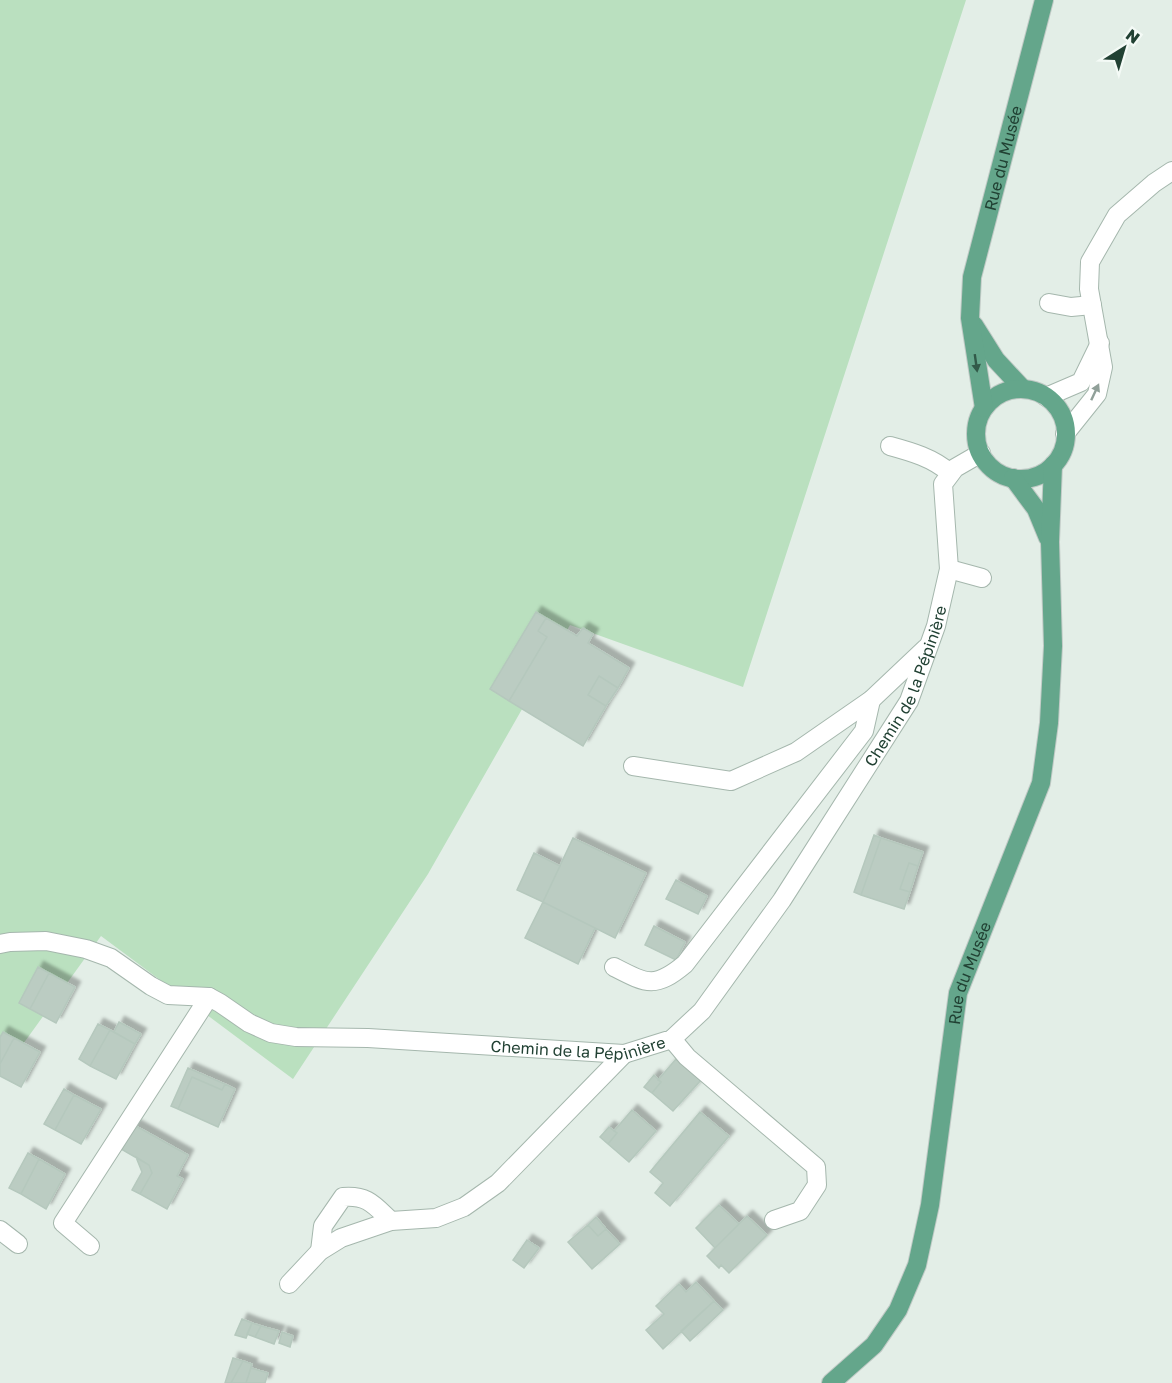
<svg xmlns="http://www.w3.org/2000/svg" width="1172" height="1383" viewBox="0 0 1172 1383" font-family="'Golos Text',sans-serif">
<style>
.green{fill:#bae0bf}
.building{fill:#bbccc2;stroke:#b5c8bd;stroke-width:1.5;filter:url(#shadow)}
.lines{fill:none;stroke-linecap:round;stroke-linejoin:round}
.minor-casing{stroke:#a5b7ad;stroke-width:20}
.major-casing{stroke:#c1cac6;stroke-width:20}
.minor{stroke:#fff;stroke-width:18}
.major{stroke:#64a68b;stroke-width:18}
.oneway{fill:#325a49}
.oneway2{fill:#90a099}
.labels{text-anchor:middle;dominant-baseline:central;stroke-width:6;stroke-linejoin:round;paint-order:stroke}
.street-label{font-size:16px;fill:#214133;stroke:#f4faf6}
</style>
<defs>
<filter id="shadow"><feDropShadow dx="5.5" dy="-5.5" stdDeviation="1.5" flood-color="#0004"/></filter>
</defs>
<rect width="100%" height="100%" fill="#e3eee7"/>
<!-- green -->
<path class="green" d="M0,0H966L743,687L570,625L428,874L293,1079L101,936L0,1076Z"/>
<!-- building -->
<path class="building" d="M536,612L546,618L538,631L547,637L509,701L490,689Z
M546,618L577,636L583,628L593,634L588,643L629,668L618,688L599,676L588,695L606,706L583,746L509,701L547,637L538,631Z
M599,676L618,688L606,706L588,695Z
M874,835L881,838L861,895L854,892Z
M573,838L646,873L615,938L543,902Z
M881,838L923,852L918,866L909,863L900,889L910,892L904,909L861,895Z
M534,853L560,866L543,902L517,890Z
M909,863L918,866L910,892L900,889Z
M676,880L707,896L698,914L666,899Z
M543,902L595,928L578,964L525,938Z
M654,926L685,942L676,960L645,945Z
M38,967L49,973L30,1009L19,1003Z
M49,973L75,987L56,1023L30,1009Z
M119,1022L141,1034L135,1044L114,1032Z
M98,1024L110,1030L90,1066L79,1059Z
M110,1030L135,1044L116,1079L90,1066Z
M3,1032L14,1038L0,1064V1037Z
M14,1038L40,1052L21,1087L0,1076V1064Z
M676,1059L701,1080L673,1111L652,1093L661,1082L658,1080Z
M188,1068L225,1084L222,1090L192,1077L178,1109L171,1106Z
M654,1075L661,1082L652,1093L644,1087Z
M192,1077L222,1090L225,1084L235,1089L218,1127L178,1109Z
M64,1089L74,1095L55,1130L44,1124Z
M74,1095L101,1109L81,1144L55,1130Z
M632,1110L656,1131L629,1162L608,1144L617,1133L614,1131Z
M700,1112L729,1136L670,1206L655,1193L663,1183L650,1172Z
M134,1125L188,1155L177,1176L183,1179L167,1209L140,1194L152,1173L149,1165L121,1149Z
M609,1127L617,1133L608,1144L600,1137Z
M28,1153L39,1159L21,1194L9,1188Z
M136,1157L149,1165L152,1173L140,1194L132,1190L142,1172Z
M39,1159L65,1174L46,1209L21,1194Z
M719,1205L739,1224L715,1248L696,1228Z
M747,1216L767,1235L729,1273L721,1265L719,1268L707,1256Z
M596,1217L606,1229L598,1236L588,1225Z
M588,1225L598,1236L606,1229L620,1244L592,1269L568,1242Z
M527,1240L539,1248L524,1268L513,1260Z
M696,1282L714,1301L663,1349L646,1330L664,1314L656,1306L679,1284L686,1292Z
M714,1301L723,1310L690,1341L681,1331Z
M242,1319L252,1323L246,1338L235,1335Z
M252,1323L261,1326L255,1337L247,1334Z
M261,1326L279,1331L274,1344L255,1337Z
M282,1332L293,1336L290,1347L279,1343Z
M233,1358L243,1361L231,1383H225Z
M243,1361L252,1364L246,1383H231Z
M251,1368L268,1373L265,1383H246Z"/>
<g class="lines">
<!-- minor casing -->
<g class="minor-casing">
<g id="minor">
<path d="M1049,303L1071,307L1092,305"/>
<path d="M1046,397L1081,382L1100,343"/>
<path d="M1065,434L1097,394L1103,367L1089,289L1090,262L1117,215L1154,183L1172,171"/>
<path d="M890,446C912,452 933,458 950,473"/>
<path d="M949,569L982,578"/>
<path d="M633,766L731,781L796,752L871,700L926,648"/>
<path id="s1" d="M0,944L10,942L46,941L86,949L111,958L151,986L168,995L209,997L220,1003L249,1023L271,1033L296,1037L368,1038L624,1054L672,1039L702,1011L782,900L909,701L936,626L949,569L943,484L955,468L981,453"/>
<path d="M614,967C647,984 655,989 685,964L864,731L871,700"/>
<path d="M672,1039L687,1057L816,1167L817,1185L800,1211L774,1220"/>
<path d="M0,1230L18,1244"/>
<path d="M90,1246L63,1223L209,997"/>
<path d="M320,1251L323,1226L343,1197C368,1195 374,1205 391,1221"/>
<path d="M289,1284L320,1251L341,1238L391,1221L436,1218L464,1207L498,1183L624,1054"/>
</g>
</g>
<!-- major casing -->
<g class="major-casing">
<g id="major">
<path d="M974,325L996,360L1023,389"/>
<circle cx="1021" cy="434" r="45"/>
<path id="s2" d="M984,408L970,318L972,277L1044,0"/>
<path d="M1013,478L1036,509L1048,538"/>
<path id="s3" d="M831,1383L874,1345L898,1310L917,1265L930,1205L958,993L1041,783L1049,723L1053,646L1050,542L1053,465"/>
</g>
</g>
<!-- minor -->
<use href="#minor" class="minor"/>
<!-- major -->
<use href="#major" class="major"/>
</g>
<!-- one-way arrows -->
<defs><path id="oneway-solid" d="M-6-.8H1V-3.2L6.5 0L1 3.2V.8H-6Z" transform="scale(1.5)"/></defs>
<use class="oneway" href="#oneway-solid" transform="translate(976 363) rotate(82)"/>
<use class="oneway2" href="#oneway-solid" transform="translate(1095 392) rotate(-65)"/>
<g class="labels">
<!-- street labels -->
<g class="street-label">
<text stroke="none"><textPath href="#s2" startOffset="255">Rue du Musée</textPath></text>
<text stroke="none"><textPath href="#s1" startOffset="1125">Chemin de la Pépinière</textPath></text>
<text stroke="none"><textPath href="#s3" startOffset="446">Rue du Musée</textPath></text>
<text stroke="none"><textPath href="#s1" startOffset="603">Chemin de la Pépinière</textPath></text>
</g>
</g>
<!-- north arrow -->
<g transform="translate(1124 48) rotate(37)" stroke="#f4faf6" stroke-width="4.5" paint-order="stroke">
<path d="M0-4.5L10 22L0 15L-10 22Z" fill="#214133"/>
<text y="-9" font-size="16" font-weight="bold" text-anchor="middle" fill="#214133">N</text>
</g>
</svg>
